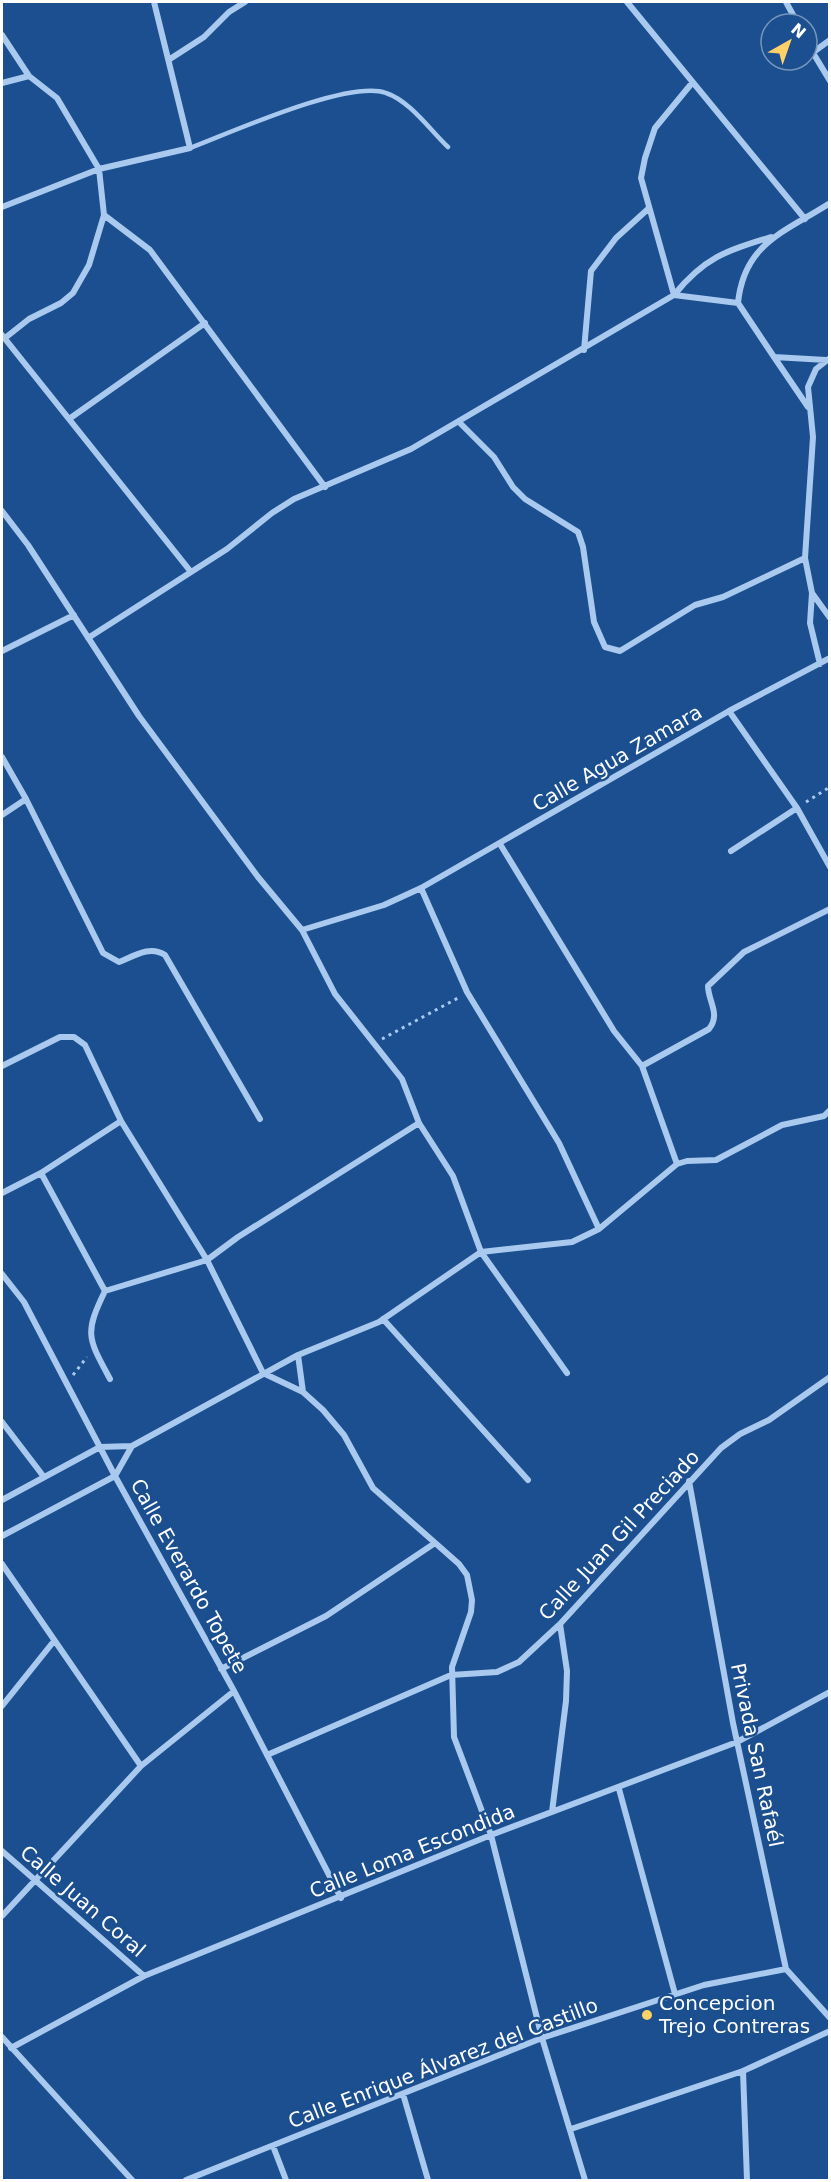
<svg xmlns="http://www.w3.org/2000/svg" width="831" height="2182" viewBox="0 0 831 2182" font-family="'DejaVu Sans',sans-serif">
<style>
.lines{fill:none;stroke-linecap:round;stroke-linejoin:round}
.path{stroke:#a9c9ee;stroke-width:3;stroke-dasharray:3 4.5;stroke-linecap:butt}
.lane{stroke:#a9c9ee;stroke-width:4.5}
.street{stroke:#a9c9ee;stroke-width:6}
.poi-dot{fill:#ffd166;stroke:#1b4f8f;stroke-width:2}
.labels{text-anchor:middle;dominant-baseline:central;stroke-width:5;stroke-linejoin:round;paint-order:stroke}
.street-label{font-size:20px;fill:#fff;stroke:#1b4f8f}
.poi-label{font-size:20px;fill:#fff;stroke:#1b4f8f;text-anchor:start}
</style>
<rect width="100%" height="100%" fill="#1b4f8f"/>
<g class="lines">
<!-- path -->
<path class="path" d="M806,802L830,787
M382,1039L458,998
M73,1375L87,1357"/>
<!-- lane -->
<path class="lane" d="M190,148C230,133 349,79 386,93C410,101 430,130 448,147"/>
<!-- street -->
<path class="street" d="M627,2L805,219
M786,2L798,24
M2,35L29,76L57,98L99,169L104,215L89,265L73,293L61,303L29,319L5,338
M807,43L830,81
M812,53L830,40
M170,59L204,37L229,12L245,2
M2,83L29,76
M2,207L99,169L190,148L154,2
M104,215L150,250L325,487
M674,295L641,178L645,158L655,128L692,83
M674,295C705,257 726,251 771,237
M738,303L774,357L826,360
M2,335L191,572
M584,350L591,271L616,238L648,209
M774,357L808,407
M830,358L816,369L808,387L813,437L805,558L812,593L830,618
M69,419L205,323
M460,423L494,457L513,487L525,499L578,532L583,547L594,622L605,647L620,651L695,605L723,597L805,558
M2,511L28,545L139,716L258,877L302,930L335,994L402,1079L419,1123L453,1176L481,1252L567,1373
M812,593L810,623L820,664
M88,638L227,549L272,513L294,499L411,449L674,295L738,303C744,243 785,232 830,203
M2,651L74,615
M729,711L797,808L830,867
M2,757L26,799L103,953L119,962C134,956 150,945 165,955L260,1119
M2,815L26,799
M500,844L614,1031L642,1066L677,1164
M731,851L797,808
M421,888L467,992L559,1143L599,1229
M302,930L384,905L421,888L729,711L830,658
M2,1066L60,1037H74L85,1045L121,1121L207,1260L263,1373L303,1392L323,1410L344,1435L373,1488L459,1564L467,1575L472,1600L471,1612L452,1667L454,1737L491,1835L542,2038L585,2180
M642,1066L709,1029C721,1014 708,1001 708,986L744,952L830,909
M41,1173L105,1291
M2,1193L41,1173L121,1121
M2,1274L24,1302L115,1476L234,1691L341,1898
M383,1319L528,1480
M298,1355L303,1392
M110,1379C88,1338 84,1334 105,1291L207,1260L238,1237L419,1123
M2,1422L44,1477
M689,1481L733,1723L786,1969L830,2018
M2,1500L100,1447L132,1446L298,1355L379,1322L481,1252L572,1242L599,1229L677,1164L687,1161L716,1160L782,1125L824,1116L830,1110
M2,1536L115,1476L132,1446
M2,1564L141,1766
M221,1669L326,1616L435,1543
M2,1706L54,1641
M267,1755L451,1675L497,1672L519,1662L560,1624L721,1448L740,1434L769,1420L830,1377
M619,1789L675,1994
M552,1812L566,1701L567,1671L560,1624
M2,1851L144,1976
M2,1916L141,1766L234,1691
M2,2037L132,2180
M11,2048L144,1976L491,1835L737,1742L830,1692
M743,2071L747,2180
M403,2094L428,2180
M571,2129L743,2071L830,2031
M273,2146L286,2180
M186,2180L542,2038L704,1985L786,1969"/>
</g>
<!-- markers -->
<circle class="poi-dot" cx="647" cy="2015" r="6"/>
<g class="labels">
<!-- street labels -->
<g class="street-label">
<text transform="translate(617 758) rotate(-30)">Calle Agua Zamara</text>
<text transform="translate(619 1535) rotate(-47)">Calle Juan Gil Preciado</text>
<text transform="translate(189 1576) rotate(61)">Calle Everardo Topete</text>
<text transform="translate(757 1755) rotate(78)">Privada San Rafaél</text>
<text transform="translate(412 1851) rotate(-22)">Calle Loma Escondida</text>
<text transform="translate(83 1901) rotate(41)">Calle Juan Coral</text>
<text transform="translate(443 2063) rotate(-21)">Calle Enrique Álvarez del Castillo</text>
</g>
<!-- poi labels -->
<g class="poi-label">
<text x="659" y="2003">Concepcion<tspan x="659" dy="23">Trejo Contreras</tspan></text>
</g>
</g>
<!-- border -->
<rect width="831" height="2182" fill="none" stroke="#ffffff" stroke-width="6"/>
<!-- north arrow -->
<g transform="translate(789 42) rotate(40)"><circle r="28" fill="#1b4f8f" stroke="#7695bc" stroke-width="1.5"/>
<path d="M0-4.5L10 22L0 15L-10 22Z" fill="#ffd166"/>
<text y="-9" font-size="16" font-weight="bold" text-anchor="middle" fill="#ffffff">N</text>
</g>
</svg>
